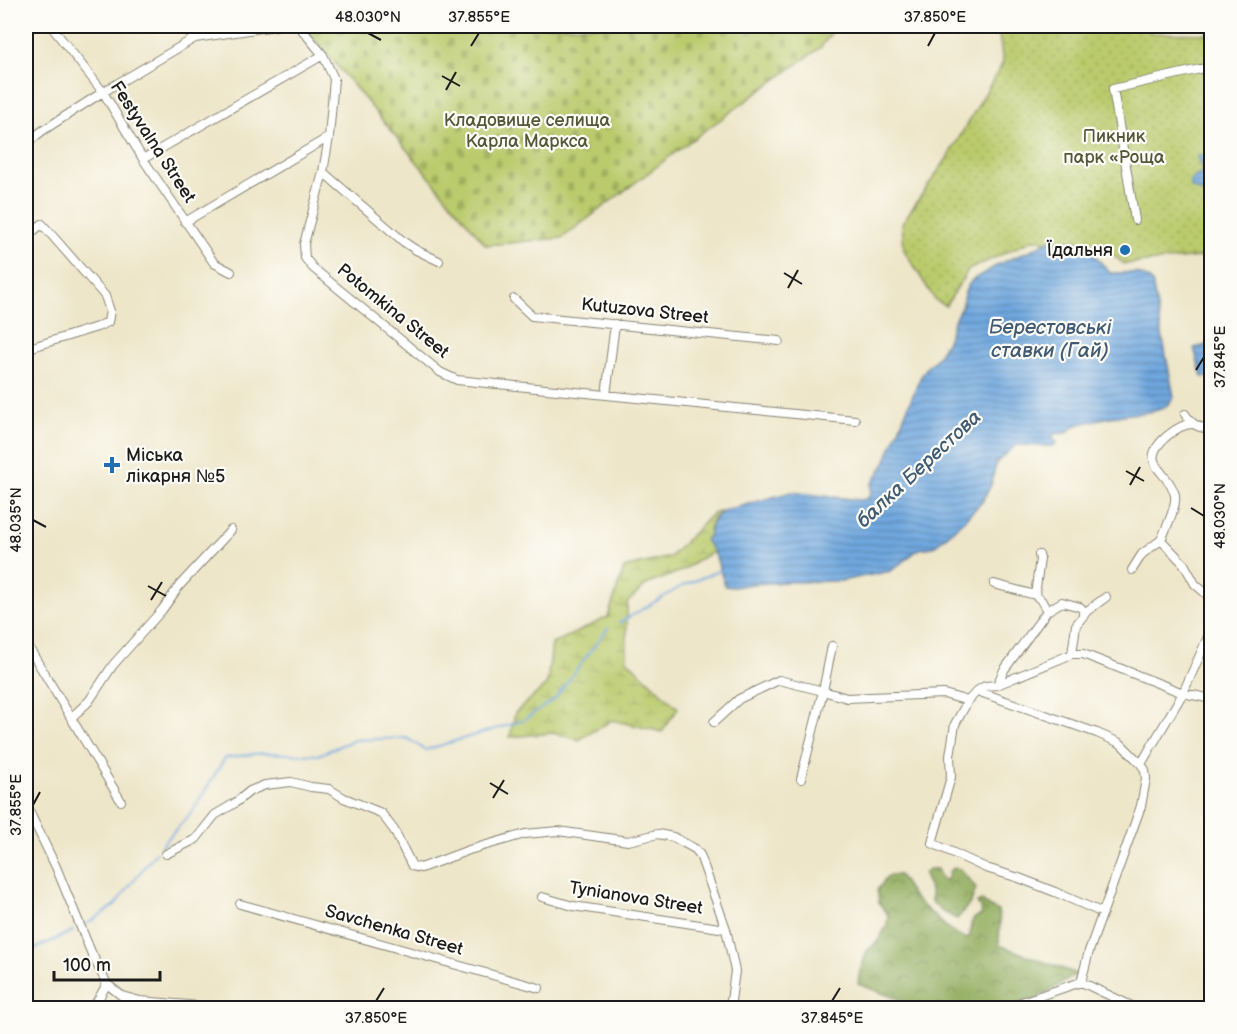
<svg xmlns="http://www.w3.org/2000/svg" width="1237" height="1034" viewBox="0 0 1237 1034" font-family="'Balsamiq Sans',sans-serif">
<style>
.forest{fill:url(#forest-crowns);stroke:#58653e;stroke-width:1.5}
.wetland{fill:url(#wetland-marsh);stroke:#6b7344;stroke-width:1.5}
.cemetery{fill:url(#cemetery-stones);stroke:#6b7344;stroke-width:1.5}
.park{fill:url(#park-dots);stroke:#6b7344;stroke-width:1.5}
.water{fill:url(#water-rules);stroke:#46627d;stroke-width:1.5}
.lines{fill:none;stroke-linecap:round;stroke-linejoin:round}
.stream{stroke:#6fa7de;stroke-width:2}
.street-casing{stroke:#858172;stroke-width:10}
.street{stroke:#fff;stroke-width:8}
.ticks{fill:none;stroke:#1c1c1c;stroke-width:2}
.poi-dot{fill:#1f6fb2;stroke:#fdfcf7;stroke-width:2}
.labels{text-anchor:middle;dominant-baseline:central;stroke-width:4.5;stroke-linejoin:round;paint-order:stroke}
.park-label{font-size:18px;fill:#535938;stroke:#fdfcf7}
.street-label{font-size:18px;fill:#1c1c1c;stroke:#fdfcf7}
.poi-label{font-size:18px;fill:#1c1c1c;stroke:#fdfcf7;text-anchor:end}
.water-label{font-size:20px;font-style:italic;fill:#415b73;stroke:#fdfcf7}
.neatline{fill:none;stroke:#1c1c1c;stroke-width:2}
.ticks-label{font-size:15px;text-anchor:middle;fill:#1c1c1c}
</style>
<defs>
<pattern id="forest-crowns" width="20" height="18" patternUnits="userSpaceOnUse" patternTransform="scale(1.5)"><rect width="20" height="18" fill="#93ae60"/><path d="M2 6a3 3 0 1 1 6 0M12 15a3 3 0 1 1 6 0" fill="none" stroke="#778d4e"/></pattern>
<pattern id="wetland-marsh" width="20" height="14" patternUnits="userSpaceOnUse" patternTransform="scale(1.5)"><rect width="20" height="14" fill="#baca6c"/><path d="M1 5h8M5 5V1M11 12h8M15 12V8" fill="none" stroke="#9fad5d"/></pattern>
<pattern id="cemetery-stones" width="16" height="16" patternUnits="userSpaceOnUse" patternTransform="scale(1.5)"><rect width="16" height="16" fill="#baca6c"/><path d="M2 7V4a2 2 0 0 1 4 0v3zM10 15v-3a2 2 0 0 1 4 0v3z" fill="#9fad5d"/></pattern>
<pattern id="park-dots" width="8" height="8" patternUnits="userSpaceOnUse" patternTransform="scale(1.5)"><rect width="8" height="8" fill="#baca6c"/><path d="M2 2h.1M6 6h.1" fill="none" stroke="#9fad5d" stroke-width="1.8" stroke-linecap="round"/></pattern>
<pattern id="water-rules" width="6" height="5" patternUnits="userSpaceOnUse" patternTransform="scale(1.5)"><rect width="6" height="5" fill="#6fa7de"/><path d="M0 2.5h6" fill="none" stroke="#5a87b3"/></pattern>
</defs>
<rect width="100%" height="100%" fill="#fdfcf7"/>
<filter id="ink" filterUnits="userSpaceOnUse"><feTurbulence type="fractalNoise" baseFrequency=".0167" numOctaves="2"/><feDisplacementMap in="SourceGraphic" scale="12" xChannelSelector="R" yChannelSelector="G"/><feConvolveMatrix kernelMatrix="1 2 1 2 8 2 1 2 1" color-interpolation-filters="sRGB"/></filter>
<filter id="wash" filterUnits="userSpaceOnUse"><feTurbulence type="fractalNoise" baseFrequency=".008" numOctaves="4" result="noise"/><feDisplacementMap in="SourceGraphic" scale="24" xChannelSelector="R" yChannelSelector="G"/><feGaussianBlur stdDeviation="1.35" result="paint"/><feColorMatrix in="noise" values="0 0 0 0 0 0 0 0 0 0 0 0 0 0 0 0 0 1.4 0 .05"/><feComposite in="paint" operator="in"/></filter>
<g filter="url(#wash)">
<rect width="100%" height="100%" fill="#eee6c9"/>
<!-- forest -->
<path class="forest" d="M954,868L960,869L976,888L971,902L957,919L941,911L931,901V893L924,874L929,869H937L941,878L946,881L948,878L949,872Z
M889,875H899L914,898L950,930L966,939L970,936C970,925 971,917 982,915L981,909L977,903L982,901L988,906L998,911L1000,920L999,945L1077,974L1036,999L1004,1008H922L858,984L860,971L867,951L878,941L887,925L888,915L879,903L877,890Z"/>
<!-- wetland -->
<path class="wetland" d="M723,511L714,518L709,528L715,554L710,553L683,570L646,585L627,603V660L678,708L662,732L612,720L579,740L553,733L510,737L515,713L547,684L552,644L608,617L624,568L670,557L712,514Z"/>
<!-- cemetery -->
<path class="cemetery" d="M304,26H836L821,47L689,142L562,238L486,245Z"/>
<!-- park -->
<path class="park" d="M991,26H1149L1151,33L1211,34V256L1124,264L1097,242L1032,240L968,270L946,306L935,300L904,250L902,223L946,160L1003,63L999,35Z"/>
<!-- water -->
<path class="water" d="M1202,154L1211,160V182L1207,186L1209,191L1207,193H1204L1190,187V181L1203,171C1202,165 1198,162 1197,157Z
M1050,240L1056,242L1068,248L1079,243L1085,244L1110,273C1129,273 1136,269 1152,282L1174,397C1165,415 1140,412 1123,415C1114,416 1105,418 1096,420C1085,423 1074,423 1067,433L1054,434L1052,438L1057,442L1053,446L1016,445L996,463L991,485L982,502L953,531L933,547L919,549L891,571L841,581L786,582L752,584L734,587L725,586L715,554L705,540L710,534C709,524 715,518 723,511L791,492L860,500L867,499L871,493V485L884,465L920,378L927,367L936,359L947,341L955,318L963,304V298L967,287L972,280L1001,263L1027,252Z
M1211,344V376L1202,377L1194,348Z"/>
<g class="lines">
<!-- stream -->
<path class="stream" d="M619,623L682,586L723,569
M160,847L192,812L225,758L262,753L318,755L354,740L407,738L425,750L522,721L554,700L608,628
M84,926L114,906L157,851
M26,953L73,931"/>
</g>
</g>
<g filter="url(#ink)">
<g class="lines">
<!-- street casing -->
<g class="street-casing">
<path id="street" d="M51,26L103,92L143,159L214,263L231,272
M186,26L195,38
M299,26L323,55L334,79L329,137L323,172L304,244L305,258L313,268L440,372L457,380L855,420
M26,144L42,131L103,92L195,38L276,26
M143,159L323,55
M323,172L404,242L416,250L439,261
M1135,220L1113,89L1200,69L1212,68
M185,222L329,137
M26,237L42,224L105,296L110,311L108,322L97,327L26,349
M514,299L532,316L779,341
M606,395L615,324
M1185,414C1192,425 1198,428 1212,429
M1161,540C1166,528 1177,507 1175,495C1169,470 1135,464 1167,436C1173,431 1183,424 1192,424
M1132,570L1142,554L1161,540L1184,564L1195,584L1212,599
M994,584L1035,595L1041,600L1047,611L1062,602L1080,607L1083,610V615
M1035,595L1040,559L1039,555
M26,643L121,801
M1072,654L1076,625L1087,611L1106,597
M997,685L1004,670L1047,611
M977,691L1097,733L1120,743L1141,764
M71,718L89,701L113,665L162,610L180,585L231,530
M714,722L739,699L779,680L823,691L832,646
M801,779L823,691L847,698L944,694L968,701
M26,805L56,867L91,952L107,984L122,996L140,1001L224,1008
M166,854L196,839L215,815L235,803L250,791L265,785L291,782L311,787L329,789L344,798L381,813L394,830L412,866L421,868L469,850L525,834L558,831L628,841L658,834L673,837L695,849L700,855L726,929L735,971L730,1008
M542,897L573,906L726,929
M240,904L539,988
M1103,913L1055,892L1019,878L986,868L932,843L951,777L950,756L955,724L968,701L977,691L985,686L997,685L1072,654H1083L1183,693L1212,699
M1081,982L1089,951L1141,806L1146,779L1145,770L1141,764L1183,693L1212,628
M93,1008L107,984
M1004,1008L1081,982L1136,1008"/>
</g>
<!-- street -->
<use href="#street" class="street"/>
</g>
</g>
<!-- ticks -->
<path class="ticks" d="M368,33L381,40M471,46L479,33M928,46L935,33M442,76L460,86M446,90L456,72M784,273L802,284M788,288L798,270M1196,370L1204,357M1126,471L1144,481M1130,485L1140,467M1191,508L1204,516M33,520L46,527M148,586L166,596M151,600L162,582M490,783L508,794M493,798L504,780M33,805L40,792M376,1001L384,988M832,1001L840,988"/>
<!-- markers -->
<g class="poi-dot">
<circle cx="1125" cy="250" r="6"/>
<path d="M109 456h6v6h6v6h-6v6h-6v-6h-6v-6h6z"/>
</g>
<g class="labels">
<!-- park labels -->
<g class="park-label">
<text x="527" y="120">Кладовище селища<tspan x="527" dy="21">Карла Маркса</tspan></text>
<text x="1114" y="136">Пикник<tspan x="1114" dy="21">парк «Роща</tspan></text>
</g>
<!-- street labels -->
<g class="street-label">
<text transform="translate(153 142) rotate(57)">Festyvalna Street</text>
<text transform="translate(393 311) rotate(39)">Potomkina Street</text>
<text transform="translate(645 311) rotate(6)">Kutuzova Street</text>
<text transform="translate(636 898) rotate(9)">Tynianova Street</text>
<text transform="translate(394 930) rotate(16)">Savchenka Street</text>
</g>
<!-- poi labels -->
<g class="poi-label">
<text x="1113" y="250">Їдальня</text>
<text x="126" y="455" text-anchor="start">Міська<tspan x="126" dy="21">лікарня №5</tspan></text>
</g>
<!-- water labels -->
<g class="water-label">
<text x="1050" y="328">Берестовські<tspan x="1050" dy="23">ставки (Гай)</tspan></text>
<text transform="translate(919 469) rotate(-43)">балка Берестова</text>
</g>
</g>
<!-- margin -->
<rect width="1237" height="1034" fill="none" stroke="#fdfcf7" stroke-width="66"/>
<!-- scale -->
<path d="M54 971v9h106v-9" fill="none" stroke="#1c1c1c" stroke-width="3"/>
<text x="63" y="971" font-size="18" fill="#1c1c1c" stroke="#fdfcf7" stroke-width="4.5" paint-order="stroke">100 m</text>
<rect x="33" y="33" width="1171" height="968" class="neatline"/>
<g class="ticks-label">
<text x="368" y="22">48.030°N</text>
<text x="479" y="22">37.855°E</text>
<text x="935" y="22">37.850°E</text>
<text transform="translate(1220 357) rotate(-90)" y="5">37.845°E</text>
<text transform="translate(1220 516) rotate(-90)" y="5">48.030°N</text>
<text transform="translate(16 520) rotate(-90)" y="5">48.035°N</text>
<text transform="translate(16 805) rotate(-90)" y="5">37.855°E</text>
<text x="376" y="1023">37.850°E</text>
<text x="832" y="1023">37.845°E</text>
</g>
</svg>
